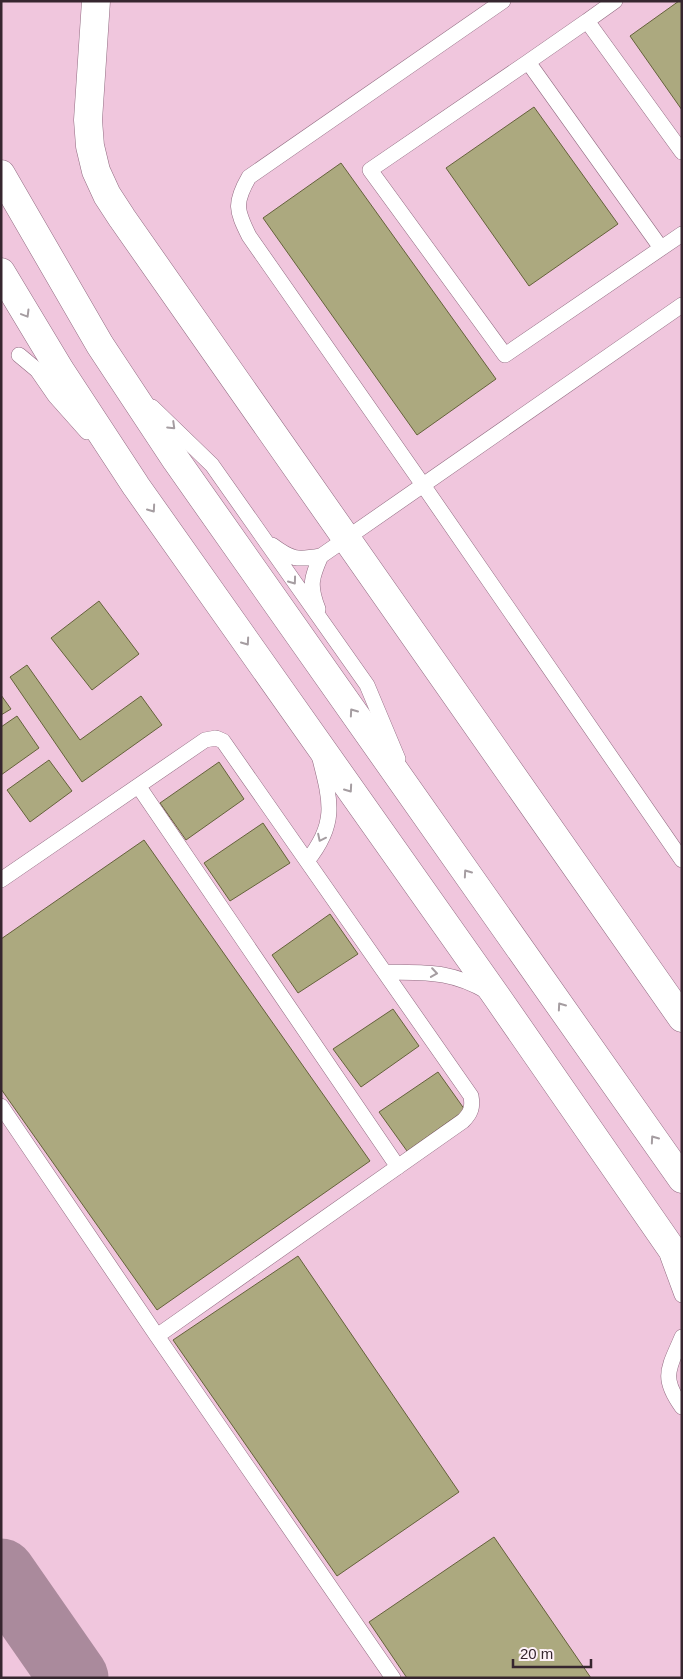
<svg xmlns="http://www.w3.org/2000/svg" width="683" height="1679" viewBox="0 0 683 1679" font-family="Arial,sans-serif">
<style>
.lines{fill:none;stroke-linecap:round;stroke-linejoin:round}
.taxiway{stroke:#aa8a9c;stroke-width:69}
.building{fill:#aca97f;stroke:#65623b}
.service-casing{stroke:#916b81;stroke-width:16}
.minor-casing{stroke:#916b81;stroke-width:29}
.service{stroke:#fff;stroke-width:15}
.minor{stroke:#fff;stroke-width:28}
.oneway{stroke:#a59da1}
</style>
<rect width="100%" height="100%" fill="#f0c6dd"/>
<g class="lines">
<!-- taxiway -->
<path class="taxiway" d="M1,1573L74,1678"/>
</g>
<!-- building -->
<path class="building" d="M679,1H682V110L630,36Z
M534,107L618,224L529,286L446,168Z
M341,163L496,379L417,435L263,218Z
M99,601L139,654L92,690L51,638Z
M27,665L80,740L141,696L162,725L82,782L10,677Z
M1,695L11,709L1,715Z
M17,716L39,748L1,775V727Z
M49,760L72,791L30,822L7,790Z
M219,762L244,799L186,840L160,803Z
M263,823L290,863L230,901L204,863Z
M144,840L370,1161L157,1310L1,1089V939Z
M330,914L358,954L298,993L272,955Z
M393,1009L419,1046L361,1087L333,1049Z
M438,1072L465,1110L407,1151L379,1112Z
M298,1256L459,1492L337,1576L173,1340Z
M494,1537L591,1678H407L369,1622Z"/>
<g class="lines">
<!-- service casing -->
<g class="service-casing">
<path id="service" d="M503,1L249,177C234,203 236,210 249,236L423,485L682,860
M615,1L587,21L682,152
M587,21L528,62L661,248
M528,62L370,170L505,355L682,234
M19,355L37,370L55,396L87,432
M152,407L212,465L324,624L367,685L398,759
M272,545C292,560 297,560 321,556C311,578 309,586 318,609
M321,556L682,305
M139,787L398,1167
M307,861C337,824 331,802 320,759
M1,880L205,740L216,738L223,741L471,1096C473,1107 471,1113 463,1121L157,1336
M385,972C426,973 450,970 488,992
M1,1106L157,1336L393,1678
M668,1257L682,1295
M682,1337C669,1368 660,1377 682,1407"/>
</g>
<!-- minor casing -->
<g class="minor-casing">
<path id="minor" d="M96,1L88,120L90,146L96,171L107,195L122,218L682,1018
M1,174L100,345L176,460L682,1179
M1,272L60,370L136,486L497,997L682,1264"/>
</g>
<!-- service -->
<use href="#service" class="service"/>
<!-- minor -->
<use href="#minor" class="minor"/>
</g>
<!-- one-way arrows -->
<defs><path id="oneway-chevron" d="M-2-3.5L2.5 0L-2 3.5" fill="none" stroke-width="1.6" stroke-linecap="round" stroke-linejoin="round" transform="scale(1.25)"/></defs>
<g class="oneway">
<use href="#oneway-chevron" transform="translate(26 314) rotate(59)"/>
<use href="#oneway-chevron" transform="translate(172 426) rotate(44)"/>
<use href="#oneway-chevron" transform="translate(152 509) rotate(55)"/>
<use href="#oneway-chevron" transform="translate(293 581) rotate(54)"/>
<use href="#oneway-chevron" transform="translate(246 642) rotate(55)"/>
<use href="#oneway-chevron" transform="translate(353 712) rotate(-125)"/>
<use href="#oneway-chevron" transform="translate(349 789) rotate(55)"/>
<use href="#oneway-chevron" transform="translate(321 838) rotate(116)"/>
<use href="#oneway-chevron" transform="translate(467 873) rotate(-125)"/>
<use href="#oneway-chevron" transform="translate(434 973) rotate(8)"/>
<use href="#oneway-chevron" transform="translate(561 1006) rotate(-125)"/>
<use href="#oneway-chevron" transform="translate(654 1139) rotate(-125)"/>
</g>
<!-- border -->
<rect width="683" height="1679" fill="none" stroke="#36262f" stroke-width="5"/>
<!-- scale -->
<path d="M513 1659v8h78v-8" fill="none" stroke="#36262f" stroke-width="2.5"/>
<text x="520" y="1659" font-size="15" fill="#36262f" stroke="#fef1f8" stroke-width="4" paint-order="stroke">20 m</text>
</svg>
